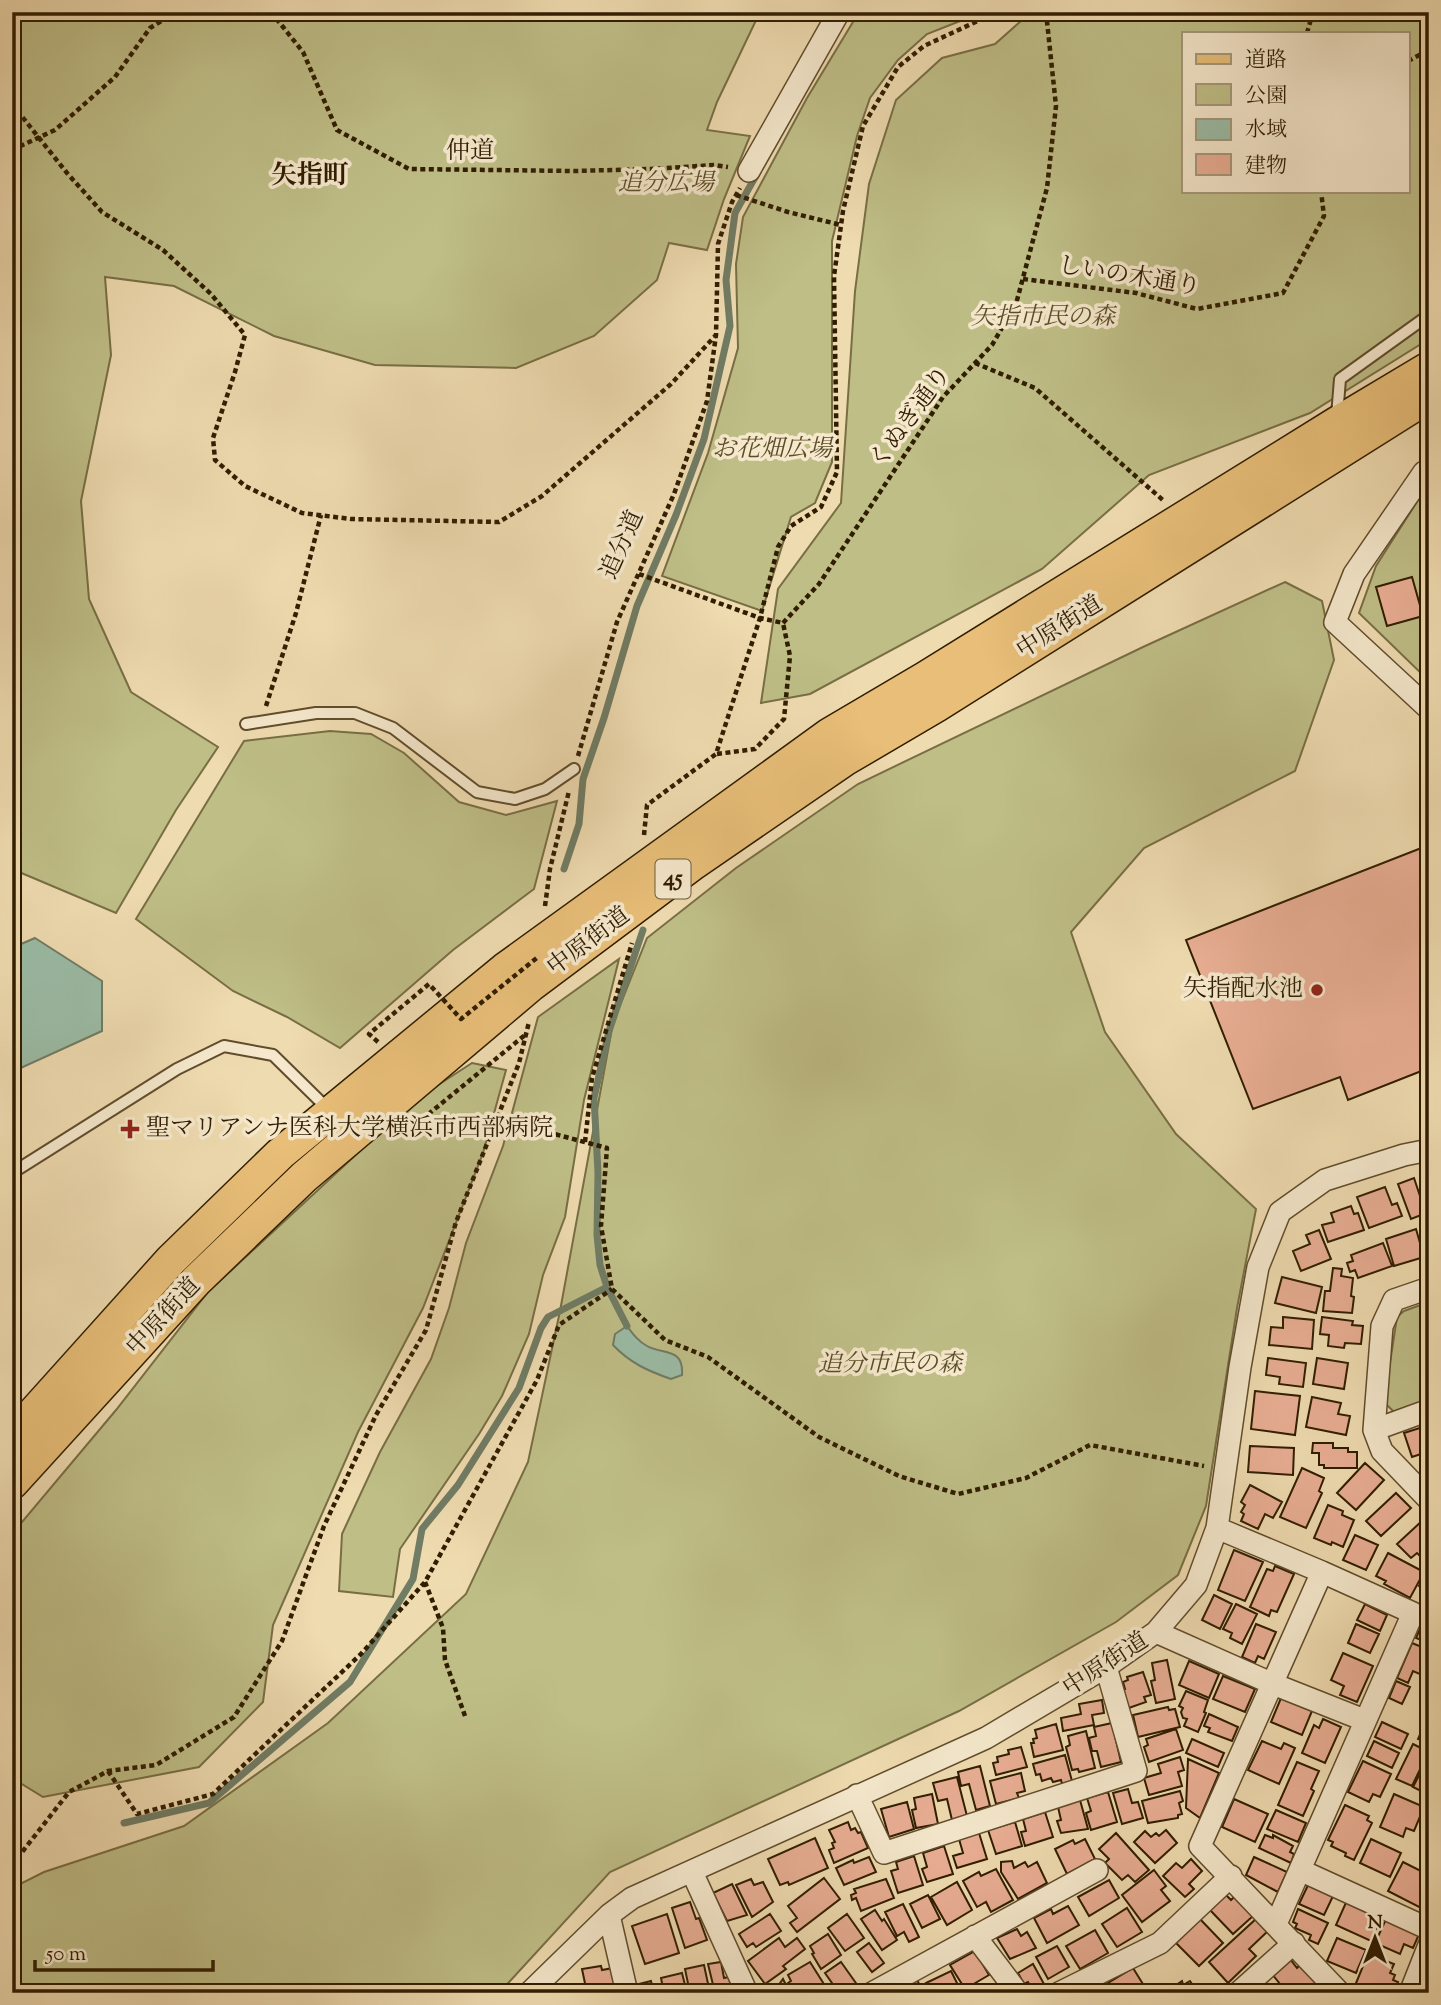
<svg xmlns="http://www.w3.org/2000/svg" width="1441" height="2005" viewBox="0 0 1441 2005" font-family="'Sorts Mill Goudy','Noto Serif JP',serif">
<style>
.green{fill:#bfbe87;stroke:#786e44;stroke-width:2;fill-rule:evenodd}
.water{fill:#9bbca6;stroke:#707c64;stroke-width:2}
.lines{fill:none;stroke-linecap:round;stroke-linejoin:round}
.stream{stroke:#707c64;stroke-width:7}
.building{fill:#e9ae94;stroke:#301d00;stroke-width:2}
.lane-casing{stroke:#604c2c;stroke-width:14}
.street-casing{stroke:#604c2c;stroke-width:24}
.primary-casing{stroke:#301d00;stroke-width:35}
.path{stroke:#301d00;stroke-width:4.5;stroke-dasharray:5 3.5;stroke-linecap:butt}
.lane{stroke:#f5e8cc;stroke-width:10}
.street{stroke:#f5e8cc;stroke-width:21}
.primary{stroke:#e8be78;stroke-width:32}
.path-bridge{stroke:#301d00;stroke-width:4.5;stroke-dasharray:5 3.5;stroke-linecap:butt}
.poi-dot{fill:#8f2418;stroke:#f5e8cc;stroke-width:2.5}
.labels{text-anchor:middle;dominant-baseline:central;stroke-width:7;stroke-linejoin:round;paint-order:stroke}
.shield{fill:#f5e8cc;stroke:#6b5a3d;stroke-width:2}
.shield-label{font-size:23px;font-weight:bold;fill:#301d00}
.street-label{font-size:24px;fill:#301d00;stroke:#f5e8cc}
.park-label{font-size:24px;font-style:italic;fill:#5b4d28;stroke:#f5e8cc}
.poi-label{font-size:24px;fill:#301d00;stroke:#f5e8cc;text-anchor:end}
.neighbourhood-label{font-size:26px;font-weight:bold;fill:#301d00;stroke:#f5e8cc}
</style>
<rect width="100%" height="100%" fill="#efdbb0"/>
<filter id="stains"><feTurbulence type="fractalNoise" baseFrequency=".00286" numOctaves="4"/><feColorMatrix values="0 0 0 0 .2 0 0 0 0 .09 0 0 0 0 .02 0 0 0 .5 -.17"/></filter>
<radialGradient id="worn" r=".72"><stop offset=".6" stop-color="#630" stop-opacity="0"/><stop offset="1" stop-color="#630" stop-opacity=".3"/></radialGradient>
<!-- green -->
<path class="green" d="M12,12H760L717,102L707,130L750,136L724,199L707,250L669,243L657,280L594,336L516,368L375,365L274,336L174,286L105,277L111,355L81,501L89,599L131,692L218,747L176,810L116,913L12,869Z
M859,12H983L927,34L898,60L870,98L857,136L832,241V462L815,503L791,517L762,611L662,576L708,453L738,348L736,264L743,217L807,98Z
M1031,12H1429V339L1310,413L1149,475L1042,569L810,694L761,703L778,589L841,503L855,291L869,184L896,100L942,58L995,44ZM1184,33H1408V191H1184Z
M1429,483V681L1359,613L1376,566Z
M1285,582L1322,601L1334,660L1295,771L1144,848L1071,932L1105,1032L1176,1134L1256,1209L1237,1308L1206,1506L1178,1575L1116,1622L959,1711L610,1872L499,1993H12V1888L44,1872L184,1826L328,1723L466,1594L528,1462L560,1311L613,1023L647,938L736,868L858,784L1143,647Z
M330,731L371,734L404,753L459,802L506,815L557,801L534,889L453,950L340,1048L287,1017L233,991L136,919L244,741Z
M619,959L584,1100L565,1217L543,1275L529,1334L502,1396L479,1434L400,1549L393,1597L339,1591L342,1534L380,1452L431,1359L449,1308L466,1243L503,1146L538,1017Z
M472,1063L506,1070L483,1153L423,1308L358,1432L273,1625L263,1702L199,1767L43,1797L12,1778V1534L116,1410L208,1292L415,1100Z
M1429,1302V1400L1394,1412L1384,1402L1397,1317L1404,1311Z"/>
<!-- water -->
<path class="water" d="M35,938L102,981V1031L12,1072V948Z
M627,1326C633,1334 638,1341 647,1346C663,1355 684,1347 682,1375L671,1379C648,1371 630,1363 613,1345L615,1334Z"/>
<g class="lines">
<!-- stream -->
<path class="stream" d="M564,869L579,824L583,779L604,718L637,606L676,515L704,439L730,326L726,280L735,213L758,172
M607,1287L627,1326
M124,1823L209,1803L350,1682L413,1579L422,1529L458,1485L519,1388L541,1328L548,1317L607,1287L600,1265L597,1235L598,1172L594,1098L609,1031L643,930"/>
</g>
<!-- building -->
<path class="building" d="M1412,577L1423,616L1387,626L1376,587Z
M1429,845V1039L1424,1041L1429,1051V1068L1348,1100L1340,1077L1253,1109L1186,940Z
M1414,1178L1420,1196L1428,1193L1429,1212L1411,1219L1398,1184Z
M1385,1187L1392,1205L1397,1203L1402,1216L1369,1228L1357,1197Z
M1351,1206L1354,1214L1358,1213L1364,1230L1328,1242L1322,1225L1334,1222L1331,1213Z
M1416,1229L1424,1257L1394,1266L1386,1239Z
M1319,1230L1331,1259L1301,1271L1293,1251L1310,1244L1306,1235Z
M1429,1230V1260L1421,1231Z
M1383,1243L1392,1266L1358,1278L1355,1270L1350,1272L1347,1263L1353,1261L1351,1255Z
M1333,1268L1342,1269L1341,1276L1353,1278L1351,1296L1354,1297L1352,1313L1323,1311L1325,1291H1330Z
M1282,1277L1322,1287L1316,1313L1275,1303Z
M1283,1317L1314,1320L1312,1349L1269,1345L1271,1327L1283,1328Z
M1322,1317L1353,1321L1352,1325L1363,1326L1361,1344L1345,1343L1344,1348L1328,1346L1329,1335L1320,1334Z
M1268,1358L1306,1363L1303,1387L1279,1384L1280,1377L1266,1375Z
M1317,1358L1348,1363L1344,1389L1313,1384Z
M1255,1391L1300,1396L1295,1435L1251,1429Z
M1312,1397L1341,1403L1338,1414L1350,1416L1346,1435L1306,1427Z
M1429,1425V1458L1426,1459L1424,1453L1412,1457L1404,1433Z
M1313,1443H1333V1448H1348V1452H1357V1468H1324V1465H1319V1453H1312Z
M1250,1446L1294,1448L1293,1475L1248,1472Z
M1365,1463L1384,1480L1356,1510L1337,1493Z
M1302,1468L1324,1478L1319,1491L1322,1493L1306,1528L1280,1517Z
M1250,1485L1282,1502L1273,1518L1265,1514L1258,1529L1241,1521L1244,1514L1241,1512L1245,1505L1241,1502Z
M1396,1493L1411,1508L1381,1536L1366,1521Z
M1328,1505L1343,1511L1342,1515L1354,1520L1343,1547L1332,1542L1331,1545L1314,1538Z
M1423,1520L1429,1526V1550L1421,1557L1417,1553L1411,1558L1397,1544Z
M1355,1535L1378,1545L1366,1570L1343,1560Z
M1234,1550L1263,1562L1245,1601L1218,1590Z
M1388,1553L1424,1572L1410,1598L1384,1584L1386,1581L1376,1576Z
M1275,1566L1294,1574L1277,1612L1271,1610L1269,1616L1250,1607L1267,1569L1273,1571Z
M1428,1572H1429V1592L1419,1586Z
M1214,1595L1232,1604L1220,1629L1202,1620Z
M1236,1604L1257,1614L1242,1644L1230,1638L1232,1633L1223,1629Z
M1365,1604L1387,1615L1380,1631L1357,1620Z
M1429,1608V1643L1416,1638Z
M1256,1624L1276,1632L1264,1659L1258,1656L1255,1663L1242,1657Z
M1356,1624L1379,1634L1370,1653L1348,1643Z
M1412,1643L1429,1650V1678L1413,1671L1408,1683L1397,1678Z
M1343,1653L1373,1666L1357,1702L1340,1695L1344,1686L1331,1680Z
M1167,1660L1175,1699L1156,1703L1151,1681L1155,1680L1152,1663Z
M1189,1661L1219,1674L1209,1698L1179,1685Z
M1143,1672L1151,1695L1144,1697L1146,1702L1126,1709L1120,1690L1125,1689L1123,1682L1128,1680L1127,1677Z
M1223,1676L1255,1689L1245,1712L1213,1699Z
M1396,1681L1410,1687L1402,1704L1389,1698Z
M1186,1691L1208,1700L1204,1712L1206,1713L1198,1732L1184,1726L1187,1719L1183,1718L1181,1712L1183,1708L1179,1706Z
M1281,1698L1312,1711L1302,1735L1271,1722Z
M1102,1700L1104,1713L1092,1715L1094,1725L1063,1731L1061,1718L1081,1714L1079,1704Z
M1168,1707L1169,1710L1175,1709L1180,1727L1138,1737L1133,1715Z
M1209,1714L1238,1727L1232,1741L1208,1732L1210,1728L1204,1726Z
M1429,1715V1743L1418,1739Z
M1323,1719L1341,1727L1325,1763L1302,1753L1314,1725L1319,1728Z
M1382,1722L1408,1734L1401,1749L1375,1737Z
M1112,1723L1121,1762L1101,1767L1097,1751H1092L1089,1738L1096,1736L1094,1727Z
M1056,1724L1063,1750L1034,1757L1031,1743H1034L1033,1739L1037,1738L1035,1730Z
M1176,1729L1183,1750L1149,1762L1144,1747L1148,1745L1146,1739Z
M1086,1731L1095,1768L1079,1772L1078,1769L1072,1770L1066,1747L1070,1745L1068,1736Z
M1192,1739L1224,1753L1218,1767L1186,1753Z
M1262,1741L1281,1749L1284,1743L1295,1748L1279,1784L1248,1770Z
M1374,1741L1399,1753L1392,1768L1367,1756Z
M1413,1744L1425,1750L1422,1757L1425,1759L1412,1786L1396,1779Z
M1021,1747L1027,1767L996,1775L993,1763L998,1762L997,1757L1009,1754L1008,1750Z
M1065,1755L1072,1781L1062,1784L1061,1780L1053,1782L1051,1778L1042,1781L1040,1774L1036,1775L1033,1764Z
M1180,1757L1184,1770L1178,1772L1182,1786L1149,1795L1144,1778L1161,1773L1158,1764Z
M1188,1759L1219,1773L1200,1818L1186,1808Z
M1427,1760L1429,1761V1795L1413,1787Z
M1363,1761L1391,1774L1380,1797L1373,1794L1369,1802L1348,1792Z
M1297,1762L1319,1771L1311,1789L1314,1791L1303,1816L1278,1805Z
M980,1766L990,1806L976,1810L969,1784L961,1786L958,1772Z
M1021,1773L1025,1791L1017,1793L1019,1798L996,1804L990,1781Z
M957,1777L967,1816L952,1820L947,1799L938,1801L933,1783Z
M1128,1789L1132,1803L1138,1802L1143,1818L1122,1824L1113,1793Z
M1180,1791L1183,1801L1179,1803L1182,1814L1178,1815V1818L1148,1823L1142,1801Z
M1108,1792L1117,1822L1091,1830L1086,1813L1091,1811L1087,1798Z
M932,1794L938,1824L916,1828L912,1810L916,1809L914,1798Z
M1394,1794L1424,1807L1414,1831L1406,1828L1403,1837L1380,1827Z
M1234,1799L1268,1814L1255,1842L1222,1827Z
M1080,1800L1088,1829L1061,1833L1057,1821L1061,1820L1058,1807Z
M907,1802L914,1829L889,1837L881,1809Z
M1345,1805L1369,1816L1367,1820L1372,1823L1354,1860L1345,1856L1346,1853L1331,1846L1333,1842L1328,1840Z
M1276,1810L1306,1823L1298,1842L1267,1829Z
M1045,1812L1053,1837L1025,1846L1021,1832L1026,1831L1023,1819Z
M848,1822L851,1830L855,1828L858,1833L861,1832L868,1848L834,1863L829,1850L834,1848L832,1843L835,1842L829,1830Z
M1015,1822L1022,1846L996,1854L988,1830Z
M1166,1830L1177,1843L1155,1863L1134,1842L1145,1831L1151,1837L1156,1833L1159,1836Z
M979,1833L987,1859L957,1868L953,1856L963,1853L959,1839Z
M1116,1833L1149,1870L1135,1882L1128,1875L1122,1880L1105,1863L1109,1859L1099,1849Z
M1265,1835L1273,1838V1835L1293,1846L1290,1852L1294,1854L1291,1863L1259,1848Z
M815,1838L828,1868L789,1885L788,1882L780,1885L768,1859Z
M1085,1839L1095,1859L1067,1874L1055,1849L1073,1840L1075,1844Z
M1371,1839L1401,1853L1390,1877L1360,1863Z
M944,1846L953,1874L927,1882L922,1869L927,1867L923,1853Z
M914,1856L923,1885L898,1893L891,1871L898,1869L896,1862Z
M869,1857L876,1872L844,1885L836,1868L853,1860L854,1863Z
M1254,1857L1287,1872L1278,1892L1246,1875Z
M1191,1859L1202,1871L1189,1884L1194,1889L1185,1897L1163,1876L1176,1863L1182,1868Z
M1012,1861L1014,1868L1025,1862L1028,1867L1037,1862L1047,1883L1018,1899L1001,1872V1862Z
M1403,1862L1429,1875V1892L1421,1908L1388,1891Z
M996,1869L1013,1900L991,1912L986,1902L977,1907L963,1881L979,1872L981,1876Z
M1154,1870L1166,1886L1161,1890L1170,1901L1142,1922L1122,1895Z
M824,1878L840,1899L797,1932L790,1923L797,1918L788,1906Z
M751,1879L754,1885L763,1882L773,1902L752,1917L736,1885Z
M886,1879L894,1898L861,1911L856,1898L852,1900L851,1895L856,1893L854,1889Z
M1109,1880L1119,1898L1089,1916L1078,1897Z
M957,1882L972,1910L947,1925L931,1897Z
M1309,1883L1334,1894L1324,1915L1299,1904Z
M732,1884L747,1915L727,1921L713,1893Z
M928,1895L940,1919L922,1928L910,1904Z
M1226,1895L1231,1900L1235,1896L1253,1916L1233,1934L1210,1910Z
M1348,1898L1383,1914L1371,1941L1336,1925Z
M690,1902L696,1919L699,1918L707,1940L685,1948L672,1908Z
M903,1904L919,1937L909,1942L904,1932L897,1936L885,1912Z
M1068,1906L1079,1925L1047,1943L1034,1918L1051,1909L1053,1914Z
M1127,1908L1142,1932L1117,1947L1102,1924Z
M1298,1909L1328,1923L1318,1944L1309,1940L1311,1935L1295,1928L1297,1924L1293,1922Z
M875,1910L882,1921L884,1919L897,1940L882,1950L861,1919Z
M667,1914L679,1953L645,1964L632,1926Z
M770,1914L781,1931L756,1947L753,1943L747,1947L739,1934Z
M847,1914L864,1938L845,1951L828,1928Z
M1387,1917L1420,1932L1413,1948L1404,1944L1400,1954L1375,1943Z
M1257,1918L1269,1930L1249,1949L1256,1956L1228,1983L1209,1962Z
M1200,1919L1223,1943L1199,1966L1176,1943Z
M1017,1929L1021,1936L1027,1932L1036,1948L1010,1959L997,1938Z
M1095,1930L1108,1953L1080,1969L1066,1946Z
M828,1934L841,1955L821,1969L812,1954L814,1953L810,1946Z
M779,1938L785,1947L797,1938L805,1949L783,1966L786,1969L765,1984L748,1961Z
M1337,1938L1366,1950L1356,1973L1327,1961Z
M869,1943L884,1963L872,1972L857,1952Z
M1057,1946L1069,1967L1048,1979L1036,1957Z
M975,1951L989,1975L965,1989L950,1965Z
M1368,1954L1394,1964L1390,1973L1395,1975L1393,1980L1398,1982L1394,1993H1367L1354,1988Z
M1290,1959L1297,1968L1301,1964L1316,1982L1304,1993H1281L1284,1989L1272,1974Z
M721,1962L724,1978L729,1977L731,1987L738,1986L739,1993H715L708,1964Z
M810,1962L827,1989L820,1993H794L788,1983L791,1981L788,1975Z
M841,1962L858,1986L848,1993H839L825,1973Z
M1033,1964L1044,1984L1032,1990L1028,1982L1024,1984L1018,1973Z
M704,1965L710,1993H690L685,1969Z
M601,1966L602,1970L613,1968L617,1985L607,1986L608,1992L587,1993L582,1969Z
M1133,1968L1146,1989L1140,1993H1114L1108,1983Z
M951,1971L960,1989L953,1993H931L926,1983Z
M682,1973L687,1993H664L661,1978Z
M783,1979L790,1993H773Z
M917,1980L924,1993H894Z
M651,1981L652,1986L660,1985L661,1993H641L639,1984Z
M1182,1981L1183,1985L1190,1981L1198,1993H1164Z
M1321,1981L1331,1993H1308Z
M1100,1986L1104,1993H1090Z"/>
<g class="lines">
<!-- lane casing -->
<g class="lane-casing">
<path id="lane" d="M1337,416L1340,379L1429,315
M246,724L316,713H355L393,728L477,792L515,799L545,789L574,769
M12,1173L177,1069L224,1046L273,1055L329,1110"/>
</g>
<!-- street casing -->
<g class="street-casing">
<path id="street" d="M749,171L839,12
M1424,472L1354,574L1335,622L1429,709
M1429,1288L1394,1300L1382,1326L1374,1430L1382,1451L1429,1500
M1374,1430L1429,1410
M1217,1528L1322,1572L1413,1613L1276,1924
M1322,1572L1200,1846L1340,1993
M1156,1632L1273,1684L1364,1720
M857,1795L884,1853L1136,1771L1106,1667
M1302,1871L1429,1929
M692,1872L747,1993
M609,1915L627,1993
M975,1936L1018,1993
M529,1993L609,1915L632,1898L986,1738L1106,1667L1156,1632L1196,1585L1217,1528L1240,1367L1258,1267L1280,1212L1325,1180L1404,1155L1429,1150
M872,1993L1097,1870
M1059,1993L1160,1943L1231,1876
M1238,1993L1294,1943
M1410,1993L1429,1945"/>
</g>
<!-- primary casing -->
<g class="primary-casing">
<path id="primary" d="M12,1437L171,1260L280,1154L505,969L830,734L925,678L1337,423L1429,368
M12,1483L196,1281L304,1177L531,985L694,863L844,760L936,706L1429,396"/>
</g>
<!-- path -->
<path class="path" d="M271,12L303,52L337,130L409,169L574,171L651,169L715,165L728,167
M1307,33L1313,12
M1408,61L1429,50
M12,104L67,173L102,212L163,250L211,294L245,335L235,372L213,438L215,460L245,486L302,513L351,519L499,522L542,496L671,384L716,335
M12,150L55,130L115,77L150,28L176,12
M736,195L788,212L841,225
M1023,279L1136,293L1197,309L1283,293L1324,216L1321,191
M975,363L1035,388L1164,501
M639,574L760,618L783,623
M783,623L819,584L943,397L992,345L1016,304L1047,188L1056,106L1046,12
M266,706L296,613L321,515
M717,754L755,749L784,719L790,656L783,623
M578,756L617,622L674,494L707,401L716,335L718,244L732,202L740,188
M644,835L647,805L716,754L760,618L778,547L791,526L821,507L837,472L834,276L843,211L863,126L898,67L924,46L997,12
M545,906L550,869L569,791
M414,1119L420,1121L525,1035
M498,1119L607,1148L601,1226L612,1289L665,1340L708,1357L819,1437L899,1476L958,1494L1026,1478L1090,1445L1204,1466
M585,1142L592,1078L632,943
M425,1582L443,1628L445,1660L465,1716
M108,1771L137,1814L213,1794L361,1654L425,1582L537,1380L559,1325L612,1289
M12,1865L69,1792L108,1771L156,1765L234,1717L282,1641L324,1526L376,1415L426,1330L456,1222L519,1063L529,1022"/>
<!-- lane -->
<use href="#lane" class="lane"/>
<!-- street -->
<use href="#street" class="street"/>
<!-- primary -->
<use href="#primary" class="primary"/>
<!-- path-bridge -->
<path class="path-bridge" d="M378,1042L369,1034L429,984L461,1019L538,957"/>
</g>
<!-- markers -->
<g class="poi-dot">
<circle cx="1317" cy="990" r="7"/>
<path d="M126.5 1118.5h7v7h7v7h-7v7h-7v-7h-7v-7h7z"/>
</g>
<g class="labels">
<!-- shield labels -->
<rect class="shield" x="655.5" y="859.5" width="35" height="39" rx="5"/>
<g class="shield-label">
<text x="673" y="879">45</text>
</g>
<!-- street labels -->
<g class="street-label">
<text x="470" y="152">仲道</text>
<text transform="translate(1129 277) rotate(9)">しいの木通り</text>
<text transform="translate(911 418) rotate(-54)">くぬぎ通り</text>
<text transform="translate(623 545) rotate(-66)">追分道</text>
<text transform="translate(1060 628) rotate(-32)">中原街道</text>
<text transform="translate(589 942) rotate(-37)">中原街道</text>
<text transform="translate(164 1317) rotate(-47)">中原街道</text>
<text transform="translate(1106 1665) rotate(-33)">中原街道</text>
</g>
<!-- park labels -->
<g class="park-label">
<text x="666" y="184">追分広場</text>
<text x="1043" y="318">矢指市民の森</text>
<text x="772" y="450">お花畑広場</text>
<text x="890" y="1365">追分市民の森</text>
</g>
<!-- poi labels -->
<g class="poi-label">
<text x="1303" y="990">矢指配水池</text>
<text x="146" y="1129" text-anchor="start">聖マリアンナ医科大学横浜市西部病院</text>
</g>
<!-- neighbourhood labels -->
<g class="neighbourhood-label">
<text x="310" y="176">矢指町</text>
</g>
</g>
<!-- margin -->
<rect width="1441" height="2005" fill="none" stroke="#efdbb0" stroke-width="42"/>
<rect x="14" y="14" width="1413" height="1977" fill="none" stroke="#301d00" stroke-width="3.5"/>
<rect x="21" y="21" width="1399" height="1963" fill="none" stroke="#301d00" stroke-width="2"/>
<!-- legend -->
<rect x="1182" y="32" width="228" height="161" fill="#f5e8cc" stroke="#a6977a" stroke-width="2"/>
<rect x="1196" y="54" width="35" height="10" fill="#e8be78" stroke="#a6977a" stroke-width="2"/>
<text x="1245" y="66" font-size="21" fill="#301d00">道路</text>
<rect x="1196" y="84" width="35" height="21" fill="#bfbe87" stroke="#a6977a" stroke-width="2"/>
<text x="1245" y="102" font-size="21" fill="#301d00">公園</text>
<rect x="1196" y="119" width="35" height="21" fill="#9bbca6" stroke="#a6977a" stroke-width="2"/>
<text x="1245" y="136" font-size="21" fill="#301d00">水域</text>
<rect x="1196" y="154" width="35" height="21" fill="#e9ae94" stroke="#a6977a" stroke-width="2"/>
<text x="1245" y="172" font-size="21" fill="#301d00">建物</text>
<!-- north arrow -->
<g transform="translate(1375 1938)" stroke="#f5e8cc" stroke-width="5" paint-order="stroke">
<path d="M0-5L12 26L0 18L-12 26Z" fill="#301d00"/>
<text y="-10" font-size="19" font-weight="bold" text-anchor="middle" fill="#301d00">N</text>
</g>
<!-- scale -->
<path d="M35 1960v10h178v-10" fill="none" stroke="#301d00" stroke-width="3.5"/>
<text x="46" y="1960" font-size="21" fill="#301d00" stroke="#f5e8cc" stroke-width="5" paint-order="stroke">50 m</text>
<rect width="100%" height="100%" filter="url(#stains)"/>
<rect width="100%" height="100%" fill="url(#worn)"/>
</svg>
